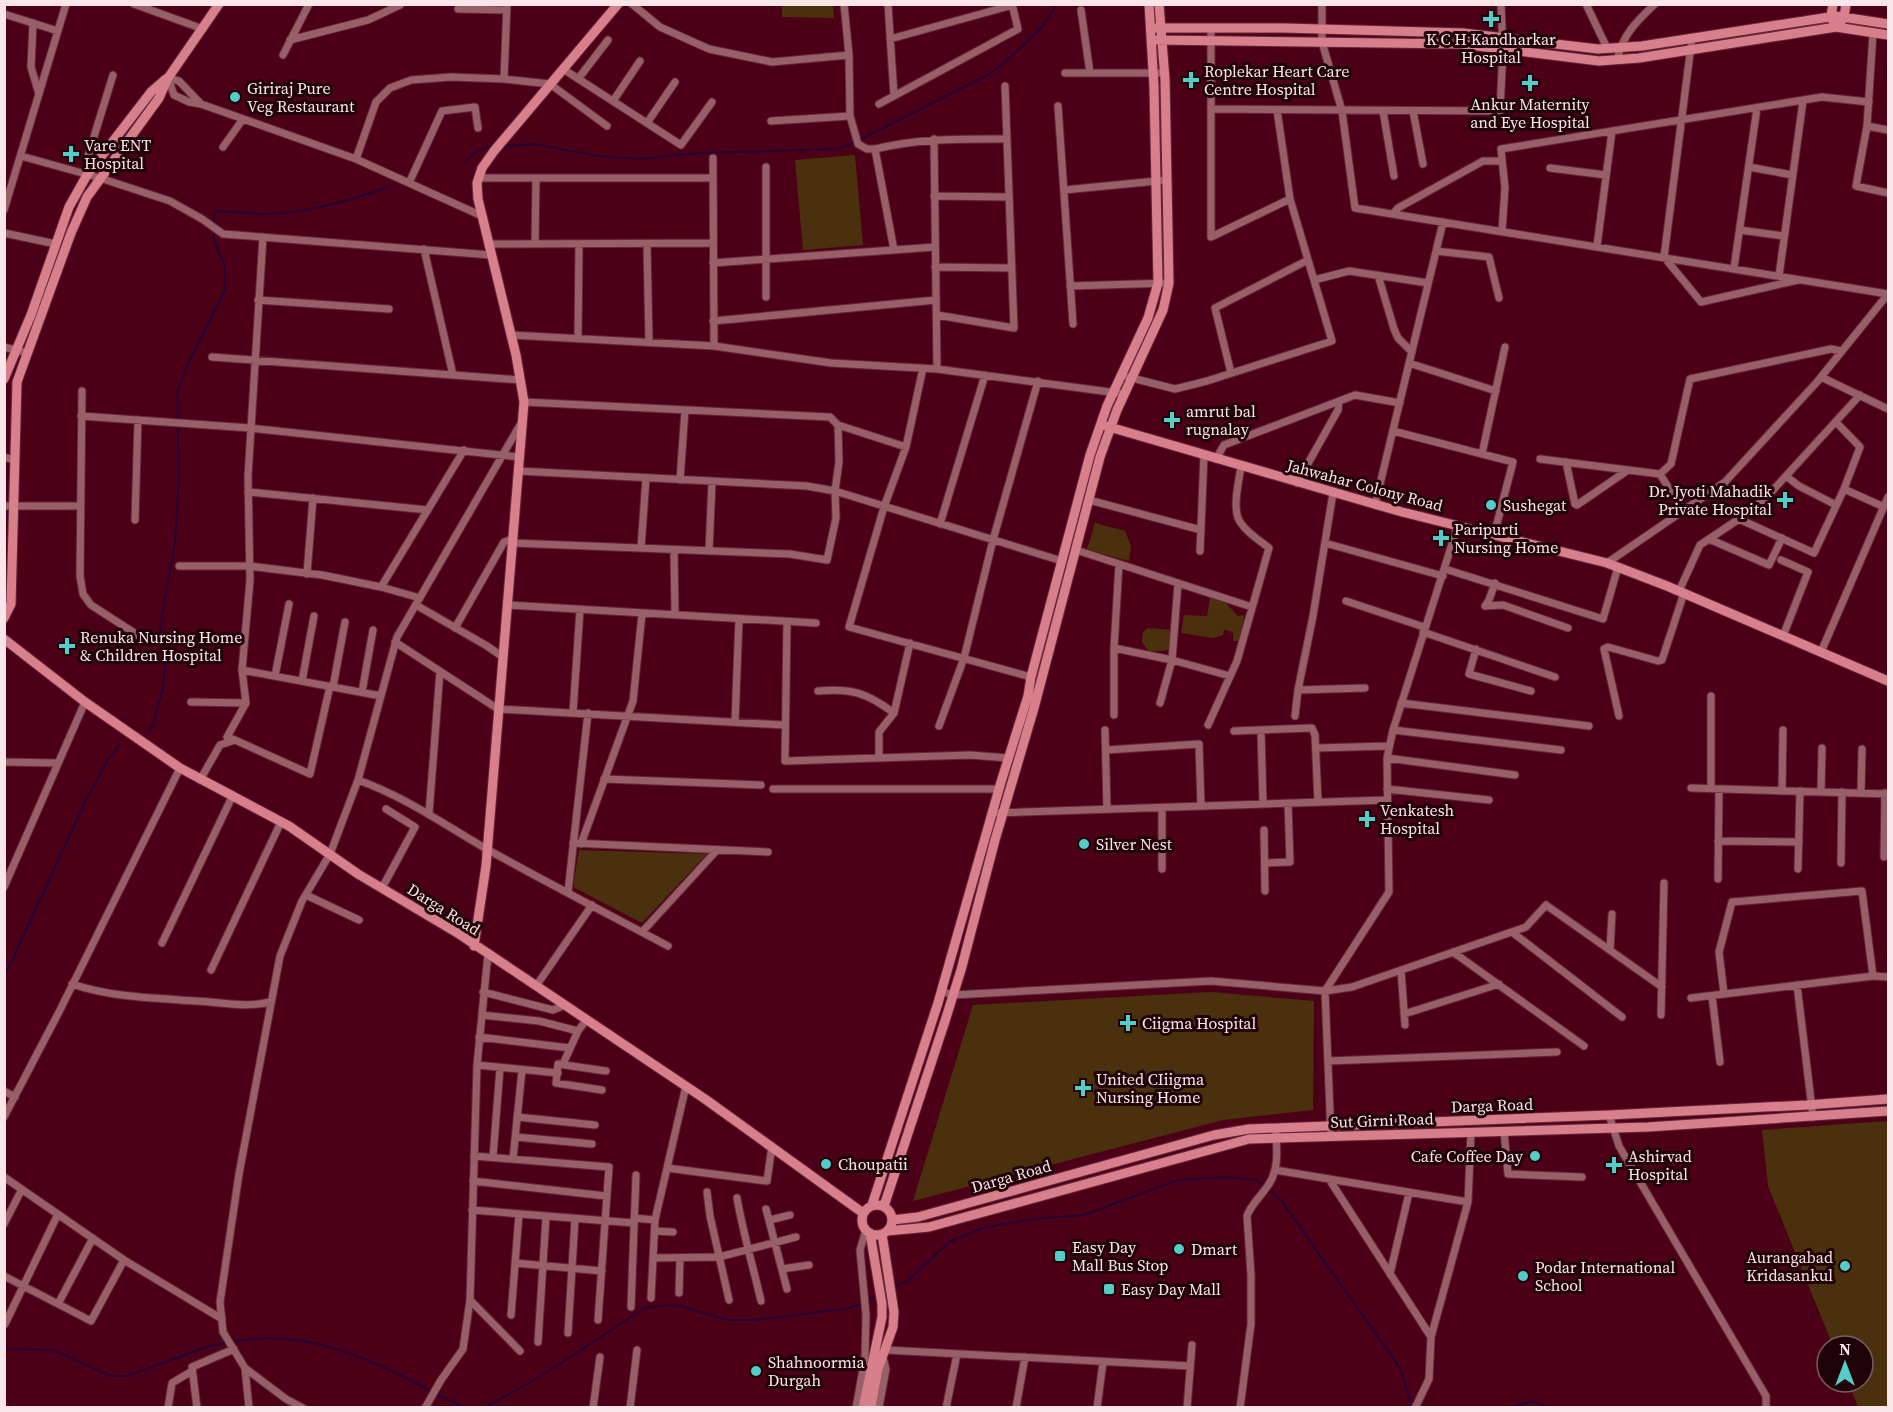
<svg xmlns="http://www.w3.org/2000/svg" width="1893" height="1412" viewBox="0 0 1893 1412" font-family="'Source Serif 4',serif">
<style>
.green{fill:#4a300c}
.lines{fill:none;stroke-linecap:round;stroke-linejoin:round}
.stream{stroke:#240135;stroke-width:2}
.street-casing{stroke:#682539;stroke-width:9}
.secondary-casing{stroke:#682539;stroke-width:11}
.street{stroke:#975f67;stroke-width:7}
.secondary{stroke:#d87f8c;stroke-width:9}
.poi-dot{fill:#54cdc8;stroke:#200308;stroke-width:2}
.labels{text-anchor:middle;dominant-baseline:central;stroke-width:6;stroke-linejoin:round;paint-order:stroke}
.poi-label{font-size:16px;fill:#fae6e8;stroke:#200308;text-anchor:start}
.street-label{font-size:16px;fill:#fae6e8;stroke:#200308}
</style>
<rect width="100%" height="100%" fill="#4c0018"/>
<!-- green -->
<path class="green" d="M782,5H833L834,18L782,17Z
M855,155L863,245L803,250L795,160Z
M1095,523L1125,531L1131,546L1129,561L1092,551L1086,552Z
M1210,598L1222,599L1238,616L1244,615L1243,631L1240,641H1233V632L1224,630L1223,635L1213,638L1181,633L1184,615L1207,616Z
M1148,628L1171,630V650L1149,652L1142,642L1143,632Z
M579,850L707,854L642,923L573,887Z
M1211,992L1314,1001L1313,1110L1223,1120L913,1201L973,1005Z
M1888,1121V1407H1858L1848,1382H1863V1346H1833L1768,1186L1762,1130Z"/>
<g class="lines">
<!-- stream -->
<path class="stream" d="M859,140L990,74L1014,54L1041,28L1057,4
M503,146L534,144L598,156L639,159L699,153L838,149L854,142
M464,162C473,154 481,147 494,147
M214,225V216L217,211C231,211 245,213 259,214C304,214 346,202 388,187
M149,733L154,721L163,688L165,663L160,626L175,543L179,476L177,393L189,361L224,292L225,267L214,241V231
M4,973L9,967L85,802L107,761L119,745
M1269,1190L1280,1199L1388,1351L1401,1370L1411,1405L1414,1408
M894,1287L908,1281L949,1242L982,1228L1034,1219L1084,1215L1178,1180L1225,1177L1256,1180L1264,1186
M867,1300L878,1295
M232,1342C303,1327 370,1358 431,1391
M4,1349L54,1350L110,1376H127L209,1346L226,1343
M436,1394L466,1408
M479,1408L486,1407L541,1376L645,1308L673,1304L728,1320H755L849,1308L862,1303
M1510,1408L1532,1401L1551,1408"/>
<!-- street casing -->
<g class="street-casing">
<path id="street" d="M134,4L203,29
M632,4L660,27L709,49L772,62L849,55
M888,4L894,96
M1322,4V42L1342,111L1355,208L1888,294
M1586,4L1607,48
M458,9L507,10
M1081,10L1090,73
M4,14L58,31
M33,23L31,67L39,94
M1211,28V237L1290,199
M1873,33L1867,126L1856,186L1888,193
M1692,38L1664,257L1701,302L1798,280
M890,39L1013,5
M290,40L368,20L400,5
M283,55L309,4
M1617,60C1623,34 1636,22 1655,4
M563,69L681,145L712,102
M1065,73H1165
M168,78L174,95L189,102L201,104L356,159L482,216
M168,78L179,81L201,104
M504,79L507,4
M578,79L608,40
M613,101L640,61
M879,104L1018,29L1012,4
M1058,106L1073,324
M1211,109L1500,111L1503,49L1501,4
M1383,111L1394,176
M1413,111L1423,164
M850,116L858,144L867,149H875
M771,121L850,116L849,55L844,4
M647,123L675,82
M1867,126L1888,130
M934,139L937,369
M223,147L243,119
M21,156L100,178L170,201L202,219L223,234L491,255
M713,158L714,346
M356,159L376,102L390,88L411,80L451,77L504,79L550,84L607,126
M96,164L88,156L113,75
M766,167V297
M1749,167L1792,175
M1550,168L1606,175
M478,178H712
M409,183L442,111L475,107L478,128
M1064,190L1167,180
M934,196L1009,197
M4,210L66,4
M1393,214L1398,208L1483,161H1502
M1740,230L1784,236
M1502,231L1505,188L1501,149L1822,97L1869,102
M4,233L56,244
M489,244L713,243
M535,244L536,178
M647,244L649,342
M1597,246L1612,131
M424,249L453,375
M894,250L875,149C919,138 962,139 1007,139
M1436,251L1489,257L1499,298
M713,263L935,247
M935,267L1012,268
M1734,268L1757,108
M1378,275L1394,329L1398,338L1412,352
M1779,276L1803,101
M1314,280L1349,271L1428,283
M1070,286L1169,283
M258,300L389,309
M937,315L1014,328L1005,86
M713,321L936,300
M511,335L714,346L831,363L937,369L1125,394
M578,339L579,244
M4,347L28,353
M212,357L520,380
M1409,363L1496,391
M923,368L906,447L884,507L849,627L1031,677
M1231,373L1215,308L1308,260
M1128,377L1175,389L1207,381L1332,341L1290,199L1277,110
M1821,377L1888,409
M82,391L80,576L83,594L91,605L147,641
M81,416L250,428L519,457
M1836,422L1860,447L1844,489
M838,425L906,447
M1393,431L1513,462L1494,535
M1482,454L1505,347
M4,457L14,460
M1216,459L1224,445L1355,395L1400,403
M1540,459L1660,474L1683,511
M1566,462L1575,504L1577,505L1628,470
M518,471L807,486L835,491L1062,561
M1660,474L1671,464L1690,379L1831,349L1842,351
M1786,476L1799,486L1836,505
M680,480L685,410
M1297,483L1338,410L1339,401
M248,492L428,510
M1089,500L1201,530
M1375,505L1443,222
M4,506H80
M1739,519L1814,553L1844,489L1884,507
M135,520L138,420
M940,524L985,375
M1709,539L1769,565L1782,538
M513,543L790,554L827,560L836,518L835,491L839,462L838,425L830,417L524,402
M1325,543L1443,576
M641,548L646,478
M674,550L675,614
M1076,550L1252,607
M709,551L712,482
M1200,551L1204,455
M1781,560L1808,572L1783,636
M1607,563L1725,482L1817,382L1888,294
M179,566H249L322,575L381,587L420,598
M1445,569L1603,619L1618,567
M307,574L313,498
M1495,583L1489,600L1485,606L1503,605L1568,628
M381,587L464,450
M1679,591L1700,545L1739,519L1764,500L1860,395
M1346,601L1424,627
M416,605L487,646L503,657
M507,605L816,623
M787,622L785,761L970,755L1008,758
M455,628L504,542L513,539
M1423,632L1555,677
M395,642L498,709L784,725
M1114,648L1172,660L1230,676
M1476,649L1469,674L1531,691
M1821,652L1888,497
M242,670L381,696
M275,676L289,604
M302,681L314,616
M333,687L345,622
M1298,690L1365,688
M818,691C852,688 867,693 894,713
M362,692L373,630
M191,702L246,703
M1160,703L1172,660L1178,583
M1401,703L1589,726
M573,712L580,610
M1114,715V648L1119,564
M1295,716L1298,690L1313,616L1333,493
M1619,716L1604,649L1608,647L1658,661L1662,660L1684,593
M735,722L739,619
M1208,725L1237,661L1269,548C1259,540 1243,530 1238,518C1233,503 1239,482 1241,466
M939,726L964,658L993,540L1038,381
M1105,730L1107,809
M1261,730L1263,804
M1393,730L1561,750
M1234,731L1312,728L1315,735L1318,802
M235,740L310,774L330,686
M1316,748L1389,746
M1106,750L1199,744L1201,806
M879,758V732L894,713L910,643
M1387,758L1515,775
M4,762L58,763
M604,779L761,785
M200,780L220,745L235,740L227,737L246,703L242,670L250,580L248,476L263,237
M358,780C403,796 442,823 483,847C544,881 606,913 668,946
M1691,788L1888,794
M1711,788V696
M773,789H999
M1387,789L1489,800
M1782,790L1783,730
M1821,792L1822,748
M1861,793L1862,749
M992,813L1387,800
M429,814L440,671
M1264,830L1265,891
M1718,841L1799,842
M573,843L768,852
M581,844L633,701L642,614
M1884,857L1885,793
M1266,863L1290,862L1288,803
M1841,863L1842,792
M1162,869V808
M1798,869L1800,791
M1718,879L1719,789
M4,887L85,702
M382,888L415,827L386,809
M568,892L588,713
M306,895L359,920
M642,932L717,850
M1512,932L1622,1017
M162,943L232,797
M1610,950L1612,914
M1453,952L1584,1046
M211,970L281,822
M1401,970L1405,1025
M72,984C116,999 165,998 210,1002C232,1004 248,1007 270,1002
M1797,985L1813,1117
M536,986L592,905
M941,991L953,995L1211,981L1325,991L1352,987L1526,927L1546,905L1662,987
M483,992L553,1010L565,1005
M1724,994L1719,952L1732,902L1862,891L1873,976
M1712,996L1720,1062
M1691,998L1873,976L1888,977
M1404,1014L1499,984
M482,1015L539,1021L578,1031
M1661,1015L1664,883
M479,1037L570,1048
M1328,1061L1557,1052
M563,1064L578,1031L587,1019
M477,1065L558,1073
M602,1090L556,1083L558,1064L606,1071
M4,1091L15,1097
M1609,1115L1619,1146L1766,1396V1408
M4,1117L60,1010L180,768
M517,1117L595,1125
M1504,1131L1508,1174L1582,1177
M516,1137L592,1144
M1331,1137L1325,991L1389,892L1387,758L1393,730L1458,525
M474,1156L609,1167L598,1320
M493,1157L500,1068
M513,1159L522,1070
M667,1168L767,1181L772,1146
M1275,1170L1468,1202
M4,1177L124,1260L222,1319
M1329,1179L1431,1337
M473,1181L606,1196
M707,1192L710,1216L729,1300
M737,1198C743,1233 753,1266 761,1301
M766,1209L787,1289
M472,1210L634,1223
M634,1218L655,1220L651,1298
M655,1220L686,1086
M770,1220L790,1215
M4,1224L22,1189
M655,1231L673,1232
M653,1258L719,1257L796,1237
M515,1263L602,1271
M782,1269L809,1265
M1390,1274L1409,1193
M4,1276L91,1321L124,1260
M679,1293L680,1259
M470,1300L520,1351
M58,1304L93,1238
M631,1307L636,1175
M511,1315L519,1214
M5,1324L58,1214
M568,1333L575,1219
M538,1342L546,1217
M886,1350L1190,1366
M245,1368L249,1408
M168,1408L172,1383L192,1371
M197,1408L192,1367L234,1349
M303,1408L286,1399L245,1368L223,1332L220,1302L239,1174L280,956L302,901L330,854L358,780L397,637L520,425
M425,1408L441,1380L463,1349L470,1300L477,1065L488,954
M593,1408L600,1357
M630,1408L637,1350
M856,1408L865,1358L866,1315L860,1250L866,1230
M879,1408L886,1369L883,1357
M946,1408L957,1354
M1016,1408L1025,1357
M1097,1408L1103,1362
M1187,1408L1192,1345
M1240,1408L1251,1324V1275L1247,1216C1252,1201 1268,1191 1273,1176C1279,1161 1276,1144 1276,1128
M1415,1408L1429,1379L1431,1337L1468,1202L1471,1132"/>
</g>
<!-- secondary casing -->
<g class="secondary-casing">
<path id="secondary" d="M1833,4L1831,16L1833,21
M1841,22L1844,17L1846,4
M1156,28H1284L1463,33L1598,49L1642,46L1836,16L1888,24
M1157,40L1461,44L1599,61L1639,58L1836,27L1888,35
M4,379L31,315L69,207L87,175L151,92L166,79
M1106,426L1402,512L1607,563L1667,586L1888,681
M4,618L11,604L17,382L71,233L87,197L159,98L168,78L219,4
M4,639L85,702L180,768L289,826L358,874L459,934L705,1099L863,1213
M474,946L486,866L524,402L516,355L478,199L477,183L482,168L494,151L618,4
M862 1220a15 15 0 1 1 30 0a15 15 0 1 1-30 0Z
M872,1205L938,1003L1001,782L1028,696L1031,677L1090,455L1107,406L1148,318L1158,283L1154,87L1149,4
M884,1206L945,1021L961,970L995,840L1034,708L1100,457L1117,410L1163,310L1169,283L1165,79L1159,4
M892,1220L918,1217L1214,1135L1249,1129L1609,1115L1807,1105L1888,1099
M887,1231L929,1227L1249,1139L1648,1127L1888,1111
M863,1408L882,1317V1304L870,1233
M871,1408L878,1369L893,1327L894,1312L882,1234"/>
</g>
<!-- street -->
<use href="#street" class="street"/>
<!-- secondary -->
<use href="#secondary" class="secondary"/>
</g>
<!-- markers -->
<g class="poi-dot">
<path d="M1488 10h6v6h6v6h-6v6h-6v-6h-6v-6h6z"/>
<path d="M1188 71h6v6h6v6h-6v6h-6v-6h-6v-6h6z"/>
<path d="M1527 74h6v6h6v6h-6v6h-6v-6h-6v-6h6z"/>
<circle cx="235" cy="97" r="6"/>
<path d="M68 145h6v6h6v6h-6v6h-6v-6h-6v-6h6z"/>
<path d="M1169 411h6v6h6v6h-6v6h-6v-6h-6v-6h6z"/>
<path d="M1782 491h6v6h6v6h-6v6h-6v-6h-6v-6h6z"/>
<circle cx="1491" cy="505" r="6"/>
<path d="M1438 529h6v6h6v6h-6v6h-6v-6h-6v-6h6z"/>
<path d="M64 637h6v6h6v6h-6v6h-6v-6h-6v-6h6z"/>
<path d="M1364 810h6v6h6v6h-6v6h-6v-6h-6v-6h6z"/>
<circle cx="1084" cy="844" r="6"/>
<path d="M1125 1014h6v6h6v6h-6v6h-6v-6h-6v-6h6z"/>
<path d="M1080 1079h6v6h6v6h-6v6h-6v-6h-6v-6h6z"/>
<circle cx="1535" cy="1156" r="6"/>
<circle cx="826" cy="1164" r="6"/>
<path d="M1611 1156h6v6h6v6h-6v6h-6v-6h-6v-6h6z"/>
<circle cx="1179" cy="1249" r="6"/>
<rect x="1054" y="1250" width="12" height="12" rx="3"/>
<circle cx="1845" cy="1266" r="6"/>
<circle cx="1523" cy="1276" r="6"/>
<rect x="1103" y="1283" width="12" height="12" rx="3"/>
<circle cx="756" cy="1371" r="6"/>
</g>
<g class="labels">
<!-- poi labels -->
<g class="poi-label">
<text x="1491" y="39" text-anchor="middle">K C H Kandharkar<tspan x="1491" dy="18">Hospital</tspan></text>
<text x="1204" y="71">Roplekar Heart Care<tspan x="1204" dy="18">Centre Hospital</tspan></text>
<text x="247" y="88">Giriraj Pure<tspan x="247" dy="18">Veg Restaurant</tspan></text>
<text x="1530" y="104" text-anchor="middle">Ankur Maternity<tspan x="1530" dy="18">and Eye Hospital</tspan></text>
<text x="84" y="145">Vare ENT<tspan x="84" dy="18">Hospital</tspan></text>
<text x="1186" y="411">amrut bal<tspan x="1186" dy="18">rugnalay</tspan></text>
<text x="1772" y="491" text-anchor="end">Dr. Jyoti Mahadik<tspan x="1772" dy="18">Private Hospital</tspan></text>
<text x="1503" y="505">Sushegat</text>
<text x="1454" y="529">Paripurti<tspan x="1454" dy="18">Nursing Home</tspan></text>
<text x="80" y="637">Renuka Nursing Home<tspan x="80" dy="18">&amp; Children Hospital</tspan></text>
<text x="1380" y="810">Venkatesh<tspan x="1380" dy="18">Hospital</tspan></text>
<text x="1096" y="844">Silver Nest</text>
<text x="1142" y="1023">Ciigma Hospital</text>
<text x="1096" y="1079">United CIiigma<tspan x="1096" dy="18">Nursing Home</tspan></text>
<text x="1523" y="1156" text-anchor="end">Cafe Coffee Day</text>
<text x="1628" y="1156">Ashirvad<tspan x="1628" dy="18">Hospital</tspan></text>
<text x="838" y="1164">Choupatii</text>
<text x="1072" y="1247">Easy Day<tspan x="1072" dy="18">Mall Bus Stop</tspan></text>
<text x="1191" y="1249">Dmart</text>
<text x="1833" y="1257" text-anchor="end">Aurangabad<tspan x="1833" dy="18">Kridasankul</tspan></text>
<text x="1535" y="1267">Podar International<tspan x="1535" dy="18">School</tspan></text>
<text x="1121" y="1289">Easy Day Mall</text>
<text x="768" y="1362">Shahnoormia<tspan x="768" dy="18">Durgah</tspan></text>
</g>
<!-- street labels -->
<g class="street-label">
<text transform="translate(1365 485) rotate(15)">Jahwahar Colony Road</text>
<text transform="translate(444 909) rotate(32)">Darga Road</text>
<text transform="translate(1492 1105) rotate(-2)">Darga Road</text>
<text transform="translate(1382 1120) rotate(-2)">Sut Girni Road</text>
<text transform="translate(1011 1176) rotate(-16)">Darga Road</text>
</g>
</g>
<!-- border -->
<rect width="1893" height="1412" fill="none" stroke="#fae6e8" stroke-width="12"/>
<!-- north arrow -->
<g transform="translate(1845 1364)"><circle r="28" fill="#200308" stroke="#775e62" stroke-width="1.5"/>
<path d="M0-4.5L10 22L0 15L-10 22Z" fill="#54cdc8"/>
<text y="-9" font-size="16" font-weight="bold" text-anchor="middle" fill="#fae6e8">N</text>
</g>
</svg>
